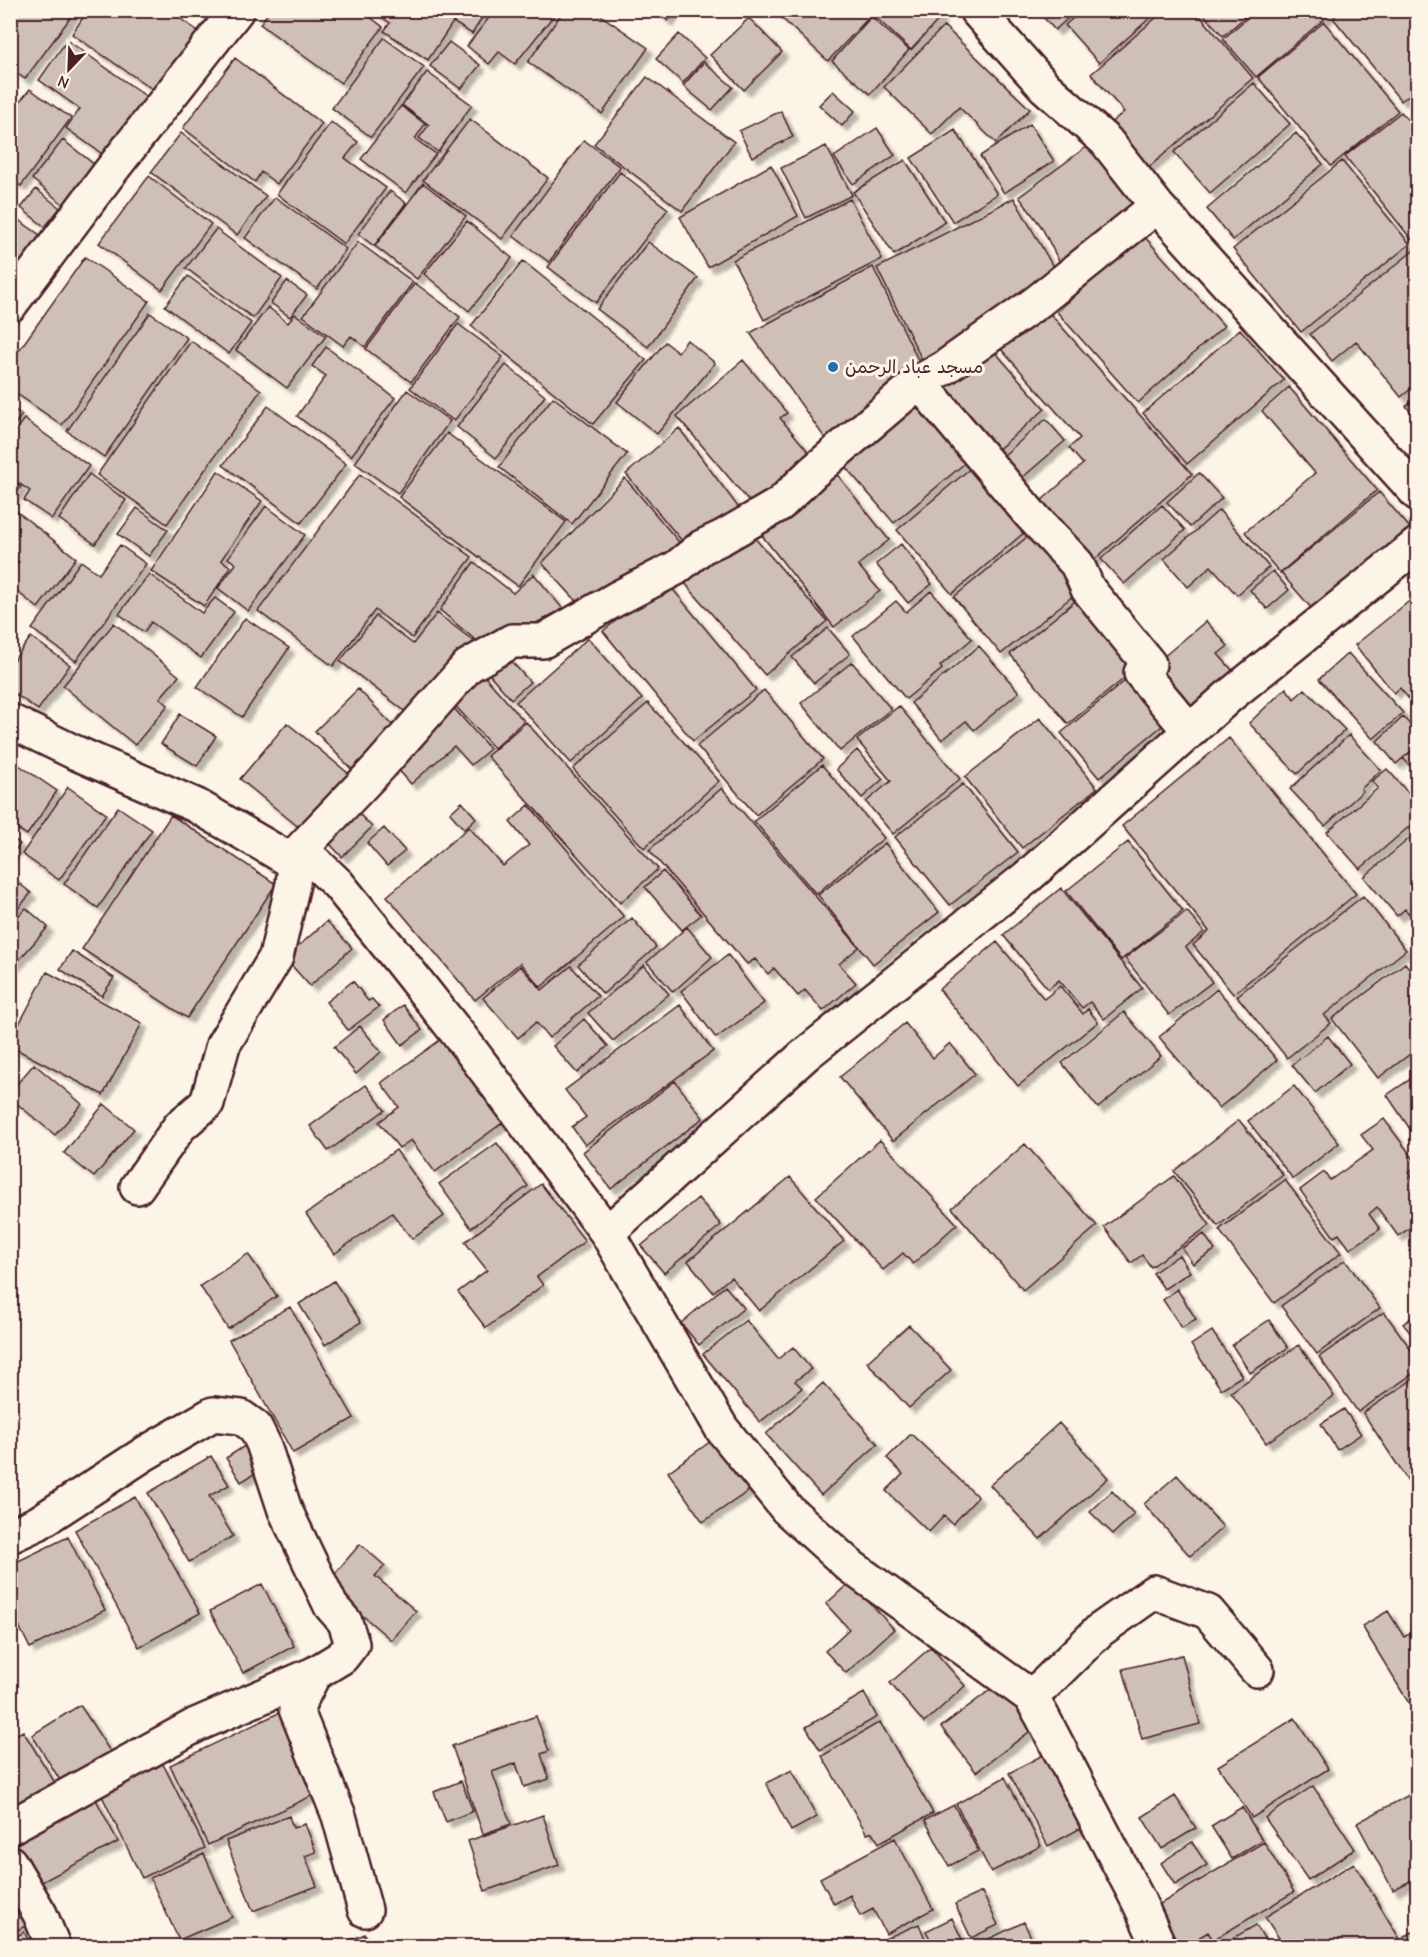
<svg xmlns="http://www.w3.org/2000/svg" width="1428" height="1957" viewBox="0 0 1428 1957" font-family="'Comic Neue','Playpen Sans Arabic',sans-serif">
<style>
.building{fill:#cfc0b7;stroke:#4a1f2b;stroke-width:1.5;filter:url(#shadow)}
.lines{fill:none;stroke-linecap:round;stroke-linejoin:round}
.minor-casing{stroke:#4a1f2b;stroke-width:38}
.minor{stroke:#fcf5e5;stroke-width:33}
.poi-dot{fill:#1f6fb2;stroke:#fcf5e5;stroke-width:2}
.labels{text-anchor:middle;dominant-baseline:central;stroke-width:6;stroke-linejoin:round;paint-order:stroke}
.poi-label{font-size:18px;fill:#4a1f2b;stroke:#fcf5e5;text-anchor:start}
</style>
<defs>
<filter id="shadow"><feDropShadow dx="5.5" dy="5.5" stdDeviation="1.5" flood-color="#0004"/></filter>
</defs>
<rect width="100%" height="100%" fill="#fcf5e5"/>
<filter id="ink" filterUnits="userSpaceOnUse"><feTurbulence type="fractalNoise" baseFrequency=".0167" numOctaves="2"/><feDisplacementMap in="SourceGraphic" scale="12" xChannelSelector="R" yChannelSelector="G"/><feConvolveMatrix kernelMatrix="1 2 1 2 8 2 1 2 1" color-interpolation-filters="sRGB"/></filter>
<g filter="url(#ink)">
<!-- building -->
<path class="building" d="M10,10H76L25,79L10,68Z
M88,10H168L205,36L164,97L72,34Z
M270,10H361L383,27L341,83L260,24Z
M371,10H487L472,34L453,22L428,60L384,31L390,23Z
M495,10H558L515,64L499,52L489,64L467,46Z
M564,10H593L648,48L602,114L528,62Z
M655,10H675L668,21Z
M773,10H933L941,17L911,50L872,14L828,61Z
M1037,10H1077L1055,30Z
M1083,10H1159L1099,63L1065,25Z
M1165,10H1195L1253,78L1148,168L1109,124L1124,112L1091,74Z
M1200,10H1253L1223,36Z
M1256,10H1325L1329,15L1256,77L1223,39Z
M1342,10H1418V88L1401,101L1333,18Z
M871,17L909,50L870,94L832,61Z
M749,18L782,52L744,90L710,55Z
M1324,22L1398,111L1331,166L1258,77Z
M944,26L1030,109L996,143L959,107L932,134L884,87Z
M679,34L705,58L683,83L656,59Z
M384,38L424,67L371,137L332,108Z
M67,40L147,97L105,156L66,128L80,109L39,80Z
M449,42L480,65L461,89L430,66Z
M235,58L322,124L277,184L261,172L255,182L183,128Z
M704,62L733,87L712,110L683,86Z
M427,72L472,105L438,152L419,138L429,125L402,105Z
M647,77L734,142L682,211L594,144Z
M1254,83L1290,124L1210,193L1174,152Z
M30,89L71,118L21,186L10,178V114Z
M833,91L855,111L842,126L819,105Z
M401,106L425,124L415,139L436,154L406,193L361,159Z
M781,111L793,137L752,157L739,131Z
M1401,112L1418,132V236L1412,240L1345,156Z
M470,119L548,178L502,239L423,180Z
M331,122L358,142L345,158L386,188L344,244L277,194Z
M1030,124L1054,161L1004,193L980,156Z
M877,128L895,155L853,184L834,157Z
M955,130L997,194L953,222L911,158Z
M181,133L266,196L237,235L151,172Z
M1296,133L1323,164L1233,240L1207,209Z
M63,140L95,165L64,205L32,179Z
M584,140L620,167L549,262L513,236Z
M1093,142L1145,204L1063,269L1041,226L1019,197Z
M826,146L852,195L806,218L781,168Z
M905,160L945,222L894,255L853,192Z
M1342,161L1410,244L1301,332L1233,249Z
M771,165L798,216L708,267L680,217Z
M620,172L668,209L596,303L548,267Z
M149,176L211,224L162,290L99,243Z
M423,183L466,216L417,279L375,246Z
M36,189L60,208L45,227L21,208Z
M390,191L406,203L374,246L358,234Z
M275,197L346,249L317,289L245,238Z
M1014,198L1056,272L926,368L877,268Z
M850,199L882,259L764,320L733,260Z
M10,214L40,235L10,277Z
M467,221L512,258L469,311L424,274Z
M216,229L282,278L253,318L186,268Z
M1143,235L1224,326L1138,403L1057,312Z
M358,242L413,282L365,347L351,336L343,346L303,316Z
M648,242L698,278L648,347L597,309Z
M1418,247V383L1401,397L1356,341L1332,361L1310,334Z
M85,257L149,301L62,425L10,389V363Z
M523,261L646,360L593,424L471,326Z
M873,267L923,370L832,448L750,333Z
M188,276L251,323L229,354L165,306Z
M287,281L307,295L290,317L271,303Z
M415,283L460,317L411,382L366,349Z
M268,307L288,323L295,314L326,336L287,388L236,350Z
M1045,308L1192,474L1086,567L1033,508L1083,464L1069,448L1080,438L1000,348Z
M150,313L187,338L104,457L67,431Z
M458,324L503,357L454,421L410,388Z
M1240,329L1284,380L1187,464L1143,413Z
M687,340L715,363L657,434L617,402L665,342L678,352Z
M191,341L261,390L167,524L97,475Z
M988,344L1045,409L988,458L931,393Z
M326,347L395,398L351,456L297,416L326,376L312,366Z
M743,360L787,413L780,418L818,463L759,513L677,416Z
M506,365L545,396L496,458L457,427Z
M1289,387L1377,490L1280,573L1245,532L1315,473L1262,411Z
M407,390L450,421L398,493L355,463Z
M1418,396V421L1406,406Z
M553,397L627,454L572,524L499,467Z
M915,403L965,463L894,523L843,464Z
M268,406L346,464L301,523L223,465Z
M10,407L22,415L10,430Z
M24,419L89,466L52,519L24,500L30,491L10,477V437Z
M1046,419L1065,441L1016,483L997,461Z
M679,428L747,519L688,548L626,474Z
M447,433L566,522L518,586L399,497Z
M972,467L1026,531L952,594L897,530Z
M218,471L262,501L221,560L231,567L204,606L151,571Z
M836,473L889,540L858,565L880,591L834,627L760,533Z
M1199,473L1222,498L1190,527L1167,502Z
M89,474L126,500L95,544L59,519Z
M360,474L472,557L412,638L375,610L333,666L258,611Z
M625,478L684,548L583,608L542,563Z
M10,480L21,487L10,502Z
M1379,492L1410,528L1313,610L1281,573Z
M1162,505L1185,530L1124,584L1101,559Z
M266,506L305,535L248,611L218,588L236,564L228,558Z
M137,508L168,530L149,556L118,534Z
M15,510L76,558L38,608L10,586V572L19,562L10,555V516Z
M1219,510L1269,567L1237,595L1211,566L1188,587L1164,559Z
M745,527L827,621L765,675L683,581Z
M1032,533L1079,591L1001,654L954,597Z
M901,544L932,584L908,603L876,564Z
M120,545L146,564L76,661L32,629L81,561L99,574Z
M474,562L513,593L534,574L563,609L486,649L440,610Z
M1273,571L1289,590L1267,609L1250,590Z
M149,574L202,613L215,598L234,612L201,658L151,622L144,632L119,614Z
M666,581L756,690L693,741L603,631Z
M931,591L972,639L940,666L942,669L906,699L853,636L896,601L906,612Z
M1418,594V710L1400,688L1394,693L1355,645Z
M1079,598L1137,668L1068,724L1010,654Z
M437,613L480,646L410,715L340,661L376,616L413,644Z
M245,618L289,648L242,717L197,687Z
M1206,621L1228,646L1218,654L1233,671L1192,705L1156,663Z
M114,623L179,676L160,698L168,705L135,745L63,686Z
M828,628L850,654L814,683L792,657Z
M31,637L70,665L38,710L10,690V665Z
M588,638L642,699L571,763L516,702Z
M979,646L1019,692L974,730L966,721L942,740L911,703Z
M502,651L530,682L511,699L483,667Z
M1348,653L1403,713L1373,739L1319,679Z
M852,662L891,709L840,751L801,703Z
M480,671L524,721L494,748L449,699Z
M1131,676L1168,721L1099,778L1061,733Z
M1286,688L1294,699L1305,689L1345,730L1297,774L1249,723Z
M358,689L402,735L358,776L315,731Z
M764,690L823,759L756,815L697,746Z
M648,703L719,781L644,848L573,769Z
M451,705L490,749L471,765L454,746L411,784L390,760Z
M899,706L960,779L893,834L866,802L891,781L857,740Z
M180,714L216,736L197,766L161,744Z
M1403,717L1418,733V745L1396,764L1377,741Z
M1040,718L1097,788L1022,848L965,777Z
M526,722L658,869L620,903L487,756Z
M287,723L354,778L307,834L240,779Z
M1349,735L1381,770L1361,789L1363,791L1325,826L1290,789Z
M1229,738L1356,894L1233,994L1193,945L1209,931L1122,826Z
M1418,747V774L1403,758Z
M857,750L883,779L862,798L836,769Z
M16,763L57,791L27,835L10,824V771Z
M822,765L884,838L816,894L754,821Z
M1387,769L1418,804V819L1360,869L1327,832L1378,788L1372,781Z
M963,784L1018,852L950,905L895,837Z
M68,787L106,814L59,880L22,854Z
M722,788L859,947L839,964L856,983L823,1011L805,990L798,996L774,968L768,974L755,959L747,964L649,850Z
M462,802L476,818L464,829L450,813Z
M350,805L372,827L342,857L320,833Z
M529,805L624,917L541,987L520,963L475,1000L387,896L469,827L503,866L529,845L510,822Z
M118,807L152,830L98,908L64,884Z
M171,815L276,884L187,1018L82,949Z
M384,828L405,851L387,866L367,843Z
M1418,831V924L1405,909L1397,916L1364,877Z
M10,836L20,844L10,856Z
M1128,842L1183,911L1121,960L1066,891Z
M885,843L939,912L873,964L818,895Z
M663,871L701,915L682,930L645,887Z
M10,876L31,893L10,918Z
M1061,888L1142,988L1104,1019L1090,1002L1082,1008L1059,980L1048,989L1003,935Z
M1363,896L1406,950L1324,1015L1331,1023L1287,1058L1237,996Z
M26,908L48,927L10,970V925Z
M1187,911L1204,932L1186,947L1212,982L1169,1015L1125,958Z
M632,918L656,947L603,994L578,965Z
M327,921L352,948L310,986L285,958Z
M687,927L712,957L673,992L647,962Z
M997,942L1044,999L1060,986L1083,1014L1088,1009L1098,1022L1018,1086L939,989Z
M72,951L114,978L102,996L60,969Z
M728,955L764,1003L716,1038L681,991Z
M1405,963L1418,980V1048L1378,1078L1332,1019Z
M644,965L669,994L613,1041L588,1013Z
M520,966L542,990L571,966L598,996L549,1038L536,1022L518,1038L483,998Z
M47,972L142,1023L103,1095L10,1046V1041Z
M353,981L368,1001L372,999L379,1007L348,1030L326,1002Z
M1217,989L1277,1060L1219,1108L1159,1037Z
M403,1005L422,1030L402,1045L384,1020Z
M680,1005L713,1051L585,1145L572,1127L586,1117L565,1090Z
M1124,1012L1161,1056L1098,1108L1062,1063Z
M584,1019L608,1046L577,1073L553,1046Z
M905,1023L933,1058L950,1043L975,1074L893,1141L840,1077Z
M360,1026L381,1052L356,1074L334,1047Z
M447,1035L509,1118L435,1172L411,1140L399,1148L379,1122L399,1107L381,1083Z
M1328,1036L1350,1064L1315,1093L1292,1065Z
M34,1064L82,1104L55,1135L10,1098V1092Z
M1418,1074V1128L1412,1132L1387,1095Z
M675,1081L703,1118L611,1189L583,1152Z
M366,1085L385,1110L328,1151L310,1126Z
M1294,1086L1339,1143L1293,1179L1248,1121Z
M104,1104L134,1129L94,1177L64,1153Z
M1384,1119L1418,1165L1409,1173L1418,1185V1222L1398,1236L1377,1207L1369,1214L1380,1229L1350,1249L1339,1234L1334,1237L1300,1190L1324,1172L1330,1180L1373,1150L1361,1135Z
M1239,1120L1283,1175L1218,1226L1174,1171Z
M880,1140L957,1224L913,1264L903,1253L883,1270L816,1197Z
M497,1143L528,1186L471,1228L439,1184Z
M1025,1144L1097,1226L1023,1290L952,1208Z
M396,1150L444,1216L412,1239L392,1213L334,1254L306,1214Z
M1174,1176L1210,1225L1151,1267L1142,1255L1131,1263L1104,1227Z
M790,1177L844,1241L759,1311L731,1277L713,1292L688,1261Z
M1285,1180L1341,1253L1274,1303L1219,1230Z
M541,1184L585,1241L537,1277L543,1285L486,1328L458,1292L487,1270L465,1242Z
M698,1198L721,1225L664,1273L641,1246Z
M1204,1234L1215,1250L1193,1264L1182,1248Z
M1418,1245V1262L1409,1251Z
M248,1254L277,1296L228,1329L200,1286Z
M1179,1255L1190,1272L1164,1289L1153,1273Z
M1345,1260L1380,1308L1317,1354L1281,1306Z
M334,1281L361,1322L325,1345L299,1304Z
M725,1286L744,1308L699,1345L681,1323Z
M1177,1289L1196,1319L1182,1328L1163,1300Z
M290,1307L354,1418L293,1453L229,1340Z
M1384,1312L1418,1359V1370L1358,1412L1319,1357Z
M1418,1313V1342L1403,1324Z
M746,1320L778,1359L793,1347L811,1369L795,1381L802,1388L760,1422L703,1354Z
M1269,1320L1288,1348L1250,1373L1232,1345Z
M909,1325L951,1370L909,1408L867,1362Z
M1212,1331L1242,1376L1221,1389L1191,1345Z
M1299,1345L1334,1396L1266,1443L1231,1392Z
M1418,1376V1488L1414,1490L1363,1413Z
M823,1383L878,1444L821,1495L766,1434Z
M1344,1409L1361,1434L1337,1450L1321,1424Z
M1059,1423L1108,1478L1040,1539L990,1485Z
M911,1434L978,1497L953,1524L944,1516L929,1532L886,1491L903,1474L887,1458Z
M714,1439L750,1490L703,1522L668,1472Z
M246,1445L262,1469L241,1482L226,1458Z
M211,1456L229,1485L209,1496L233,1536L189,1562L148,1493Z
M1177,1475L1223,1527L1190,1556L1144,1504Z
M1112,1491L1134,1514L1113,1534L1090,1512Z
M135,1497L200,1613L139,1647L75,1530Z
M68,1537L105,1610L30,1648L10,1608V1565Z
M360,1544L385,1566L375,1576L416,1611L391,1640L326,1584Z
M850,1582L894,1629L846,1673L825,1651L849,1629L826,1604Z
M262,1584L294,1646L243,1673L210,1611Z
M1388,1611L1404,1637L1418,1629V1718L1362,1626Z
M931,1647L965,1686L924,1723L890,1683Z
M1182,1655L1200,1724L1142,1739L1123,1669Z
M1002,1681L1037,1726L976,1772L941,1727Z
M864,1693L877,1717L820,1750L806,1727Z
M80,1705L117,1762L68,1793L32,1735Z
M285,1710L324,1790L208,1845L170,1765Z
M536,1716L549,1751L541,1754L549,1779L524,1787L516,1763L492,1772L511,1824L483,1834L452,1746Z
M1295,1718L1328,1769L1252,1818L1218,1766Z
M880,1722L933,1813L879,1843L872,1832L867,1834L822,1756Z
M23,1731L60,1791L10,1821V1738Z
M1054,1749L1094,1821L1048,1846L1009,1773Z
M163,1764L205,1848L142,1878L101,1794Z
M792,1770L817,1817L791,1831L766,1783Z
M1005,1777L1041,1846L991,1872L956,1804Z
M461,1781L473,1811L446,1822L434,1792Z
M1313,1786L1355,1849L1308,1880L1265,1818Z
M1418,1790V1877L1393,1890L1357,1823Z
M93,1794L118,1842L36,1885L11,1835Z
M1175,1796L1196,1828L1162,1849L1142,1817Z
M954,1805L978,1851L949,1866L925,1820Z
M1242,1807L1262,1840L1232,1859L1211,1826Z
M543,1815L559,1865L485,1891L468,1841Z
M289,1816L293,1828L305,1824L316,1852L305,1856L317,1886L253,1911L226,1841Z
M895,1838L933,1909L886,1934L873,1909L860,1916L850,1895L834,1904L820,1878Z
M1192,1842L1207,1865L1175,1885L1161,1863Z
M1264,1842L1294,1892L1213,1940L1208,1932L1185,1946H1179L1155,1907Z
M204,1854L232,1917L179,1940L150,1878Z
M1354,1863L1404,1946H1284L1265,1917Z
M982,1892L998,1925L971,1938L955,1904Z
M14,1895L29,1924L10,1934V1897Z
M952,1918L965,1946H934L926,1931Z
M1024,1922L1035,1946H974Z
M919,1924L928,1946H888L884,1939Z
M1256,1925L1269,1946H1219Z
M1418,1929V1946H1409L1404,1937Z
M24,1932L32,1946H10V1940Z
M365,1934L370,1946H342L341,1944Z
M1137,1939L1140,1946H1122Z"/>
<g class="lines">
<!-- minor casing -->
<g class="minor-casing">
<path id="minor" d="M976,10L1045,87L1106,141L1157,206L1418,494
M10,305L110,172L237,10
M919,382L1030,514L1077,564L1088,589L1149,664L1141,673L1189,730
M10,721L74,752L197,806L295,863L301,849L338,884L401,962L469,1048L607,1233L722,1429L787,1509L850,1566L1030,1696L1044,1685L1100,1630L1154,1592L1208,1612L1257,1670
M301,849L380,766L468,666L512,641H543L616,599L676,568L702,547L723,537L780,504L813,472L919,382L944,368L1037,302L1157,206
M137,1187L180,1126L207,1103L223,1045L276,957L293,884L295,863
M607,1233L806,1054L1026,878L1228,697L1418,544
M10,1536L38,1523L144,1454L213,1414L241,1417L255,1427L263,1443L285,1510L331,1606L345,1622L352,1644L342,1657L314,1674L196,1725L10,1827
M314,1674L296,1709L339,1816L365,1910
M1030,1696L1042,1716L1139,1902L1159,1946
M10,1863L40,1914L53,1946"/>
</g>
<!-- minor -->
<use href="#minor" class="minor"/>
</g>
</g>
<!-- markers -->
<circle class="poi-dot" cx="833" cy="367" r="6"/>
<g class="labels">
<!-- poi labels -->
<g class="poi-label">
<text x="845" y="367">مسجد عباد الرحمن</text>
</g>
</g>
<!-- margin -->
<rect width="1428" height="1957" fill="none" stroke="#fcf5e5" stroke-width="36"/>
<rect x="18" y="18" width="1392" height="1921" fill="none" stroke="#4a1f2b" stroke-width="2" filter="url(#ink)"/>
<!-- north arrow -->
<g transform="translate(69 69) rotate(203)" stroke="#fcf5e5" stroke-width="4.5" paint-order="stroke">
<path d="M0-4.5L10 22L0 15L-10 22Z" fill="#4a1f2b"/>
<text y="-9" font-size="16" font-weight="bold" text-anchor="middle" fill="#4a1f2b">N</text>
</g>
</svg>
